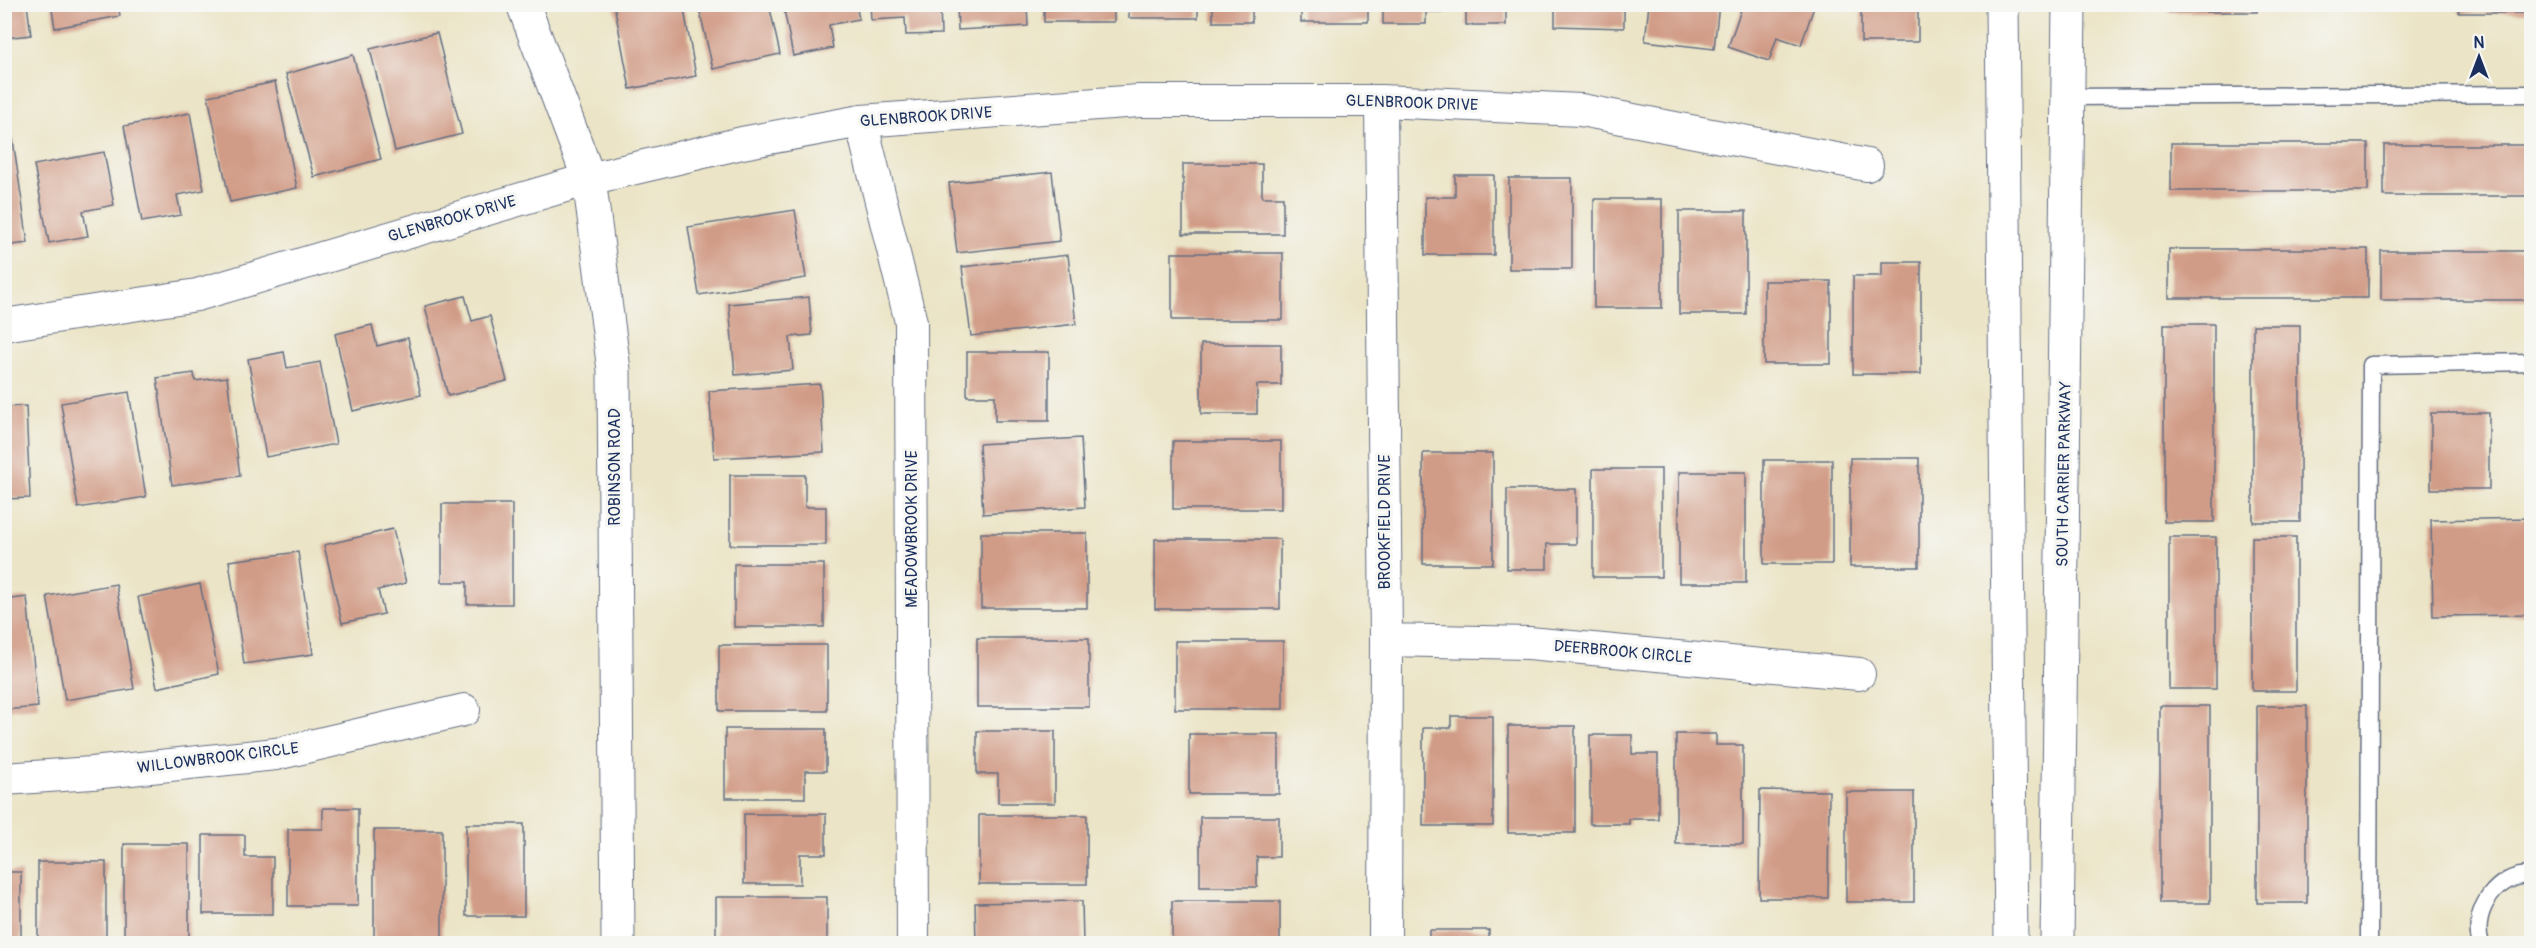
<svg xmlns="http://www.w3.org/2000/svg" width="2536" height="948" viewBox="0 0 2536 948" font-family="Pangolin,sans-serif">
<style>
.building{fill:#d19c87}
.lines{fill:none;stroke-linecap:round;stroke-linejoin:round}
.lane-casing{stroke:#646e82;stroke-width:19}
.street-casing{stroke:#646e82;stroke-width:34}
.secondary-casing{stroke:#646e82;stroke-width:35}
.lane{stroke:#fff;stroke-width:16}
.street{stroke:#fff;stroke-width:32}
.secondary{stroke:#fff;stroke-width:33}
.labels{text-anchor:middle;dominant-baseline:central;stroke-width:6;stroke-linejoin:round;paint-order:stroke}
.street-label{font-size:16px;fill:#1b2f5e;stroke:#f6f6f2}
</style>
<rect width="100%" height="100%" fill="#f6f6f2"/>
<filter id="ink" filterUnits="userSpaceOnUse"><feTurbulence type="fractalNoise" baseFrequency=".0167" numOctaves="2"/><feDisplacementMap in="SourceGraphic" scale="12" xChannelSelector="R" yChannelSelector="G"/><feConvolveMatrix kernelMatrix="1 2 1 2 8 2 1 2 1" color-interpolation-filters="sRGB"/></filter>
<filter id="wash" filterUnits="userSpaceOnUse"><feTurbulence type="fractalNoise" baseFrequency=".008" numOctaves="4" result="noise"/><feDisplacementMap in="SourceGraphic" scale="24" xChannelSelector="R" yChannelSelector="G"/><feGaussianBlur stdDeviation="1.35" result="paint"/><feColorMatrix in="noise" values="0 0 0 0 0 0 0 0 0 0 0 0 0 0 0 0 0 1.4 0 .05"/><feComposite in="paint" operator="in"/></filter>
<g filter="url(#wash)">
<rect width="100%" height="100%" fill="#ebe4c6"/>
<g id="blocks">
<!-- building -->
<path class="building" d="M4,4H27L31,35L4,38Z
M51,4H118L120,16L55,28Z
M614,4H683L696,76L630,89Z
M698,4H769L780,54L713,69Z
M783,4H856L859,19L829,25L833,48L793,56Z
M870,4H940L941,34L906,35L905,18L871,20Z
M957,4H1027L1028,26L958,30Z
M1044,4H1114V22H1044Z
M1129,4H1198V18H1129Z
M1213,4H1252V22H1213Z
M1301,4H1368V22H1301Z
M1383,4H1451V12H1426V24H1383Z
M1555,4H1624V28L1555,26Z
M1649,4H1719L1714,49L1645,41Z
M1743,4H1815L1801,45L1777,37L1769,61L1728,47Z
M1861,4H1918V42H1861Z
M2169,4H2257V12H2169Z
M2459,4H2532V13H2459Z
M1466,5H1506V25H1466Z
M437,33L462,134L395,151L370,49Z
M353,55L381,159L314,177L286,74Z
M275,82L297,188L230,202L208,96Z
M190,113L204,190L177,195L181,215L142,222L124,126Z
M13,140L28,243L4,246V141Z
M2171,143H2368V191H2171Z
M2384,145H2532V196H2384Z
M104,152L114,205L83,211L88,236L49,243L34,165Z
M1183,164H1262V197H1283V234H1183Z
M1052,172L1060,241L957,253L949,183Z
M1455,175H1494V255H1425V197H1455Z
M1509,178H1572V269H1509Z
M1594,199H1662V308H1594Z
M795,210L806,278L699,295L688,227Z
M1679,211H1746V314H1679Z
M2169,249H2368V298H2169Z
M2381,251H2532V300H2381Z
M1172,253H1283V320H1172Z
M1068,255L1076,324L971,336L962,267Z
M1882,262H1921V374H1853V276H1882Z
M1764,281H1831V364H1764Z
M465,296L472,321L490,316L507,381L448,396L425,306Z
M809,297L812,335L790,337L793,370L735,375L729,304Z
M2164,324H2214V522H2164Z
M372,325L377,346L408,338L421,395L353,411L335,334Z
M2253,325H2300V522H2253Z
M1201,344H1281V385H1257V414H1201Z
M284,352L287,368L320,362L336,444L266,457L248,359Z
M967,352H1049V421H995V396H967Z
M194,373L195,381L227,377L240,476L172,485L157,378Z
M820,384L824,452L714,458L709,391Z
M129,392L146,497L78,508L61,403Z
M26,406L30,498L4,499V407Z
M2431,413H2489V489H2431Z
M1081,438L1085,507L983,514L979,444Z
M1173,441H1281V509H1173Z
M1423,453H1493V564H1423Z
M1850,458H1919V567H1850Z
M1764,460H1832V564H1764Z
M1593,469H1661V577H1593Z
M1679,472H1746V583H1679Z
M730,475H805V507H826V545H730Z
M1507,489H1576V544H1547V569H1507Z
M442,504H512V604H467V582H442Z
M2532,518V615L2433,616L2431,520Z
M393,529L406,583L378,590L384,614L342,623L324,545Z
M981,533H1087V608H981Z
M2169,537H2216V689H2169Z
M2252,537H2296V691H2252Z
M1155,539H1280V609H1155Z
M298,552L313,654L244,664L229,561Z
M734,564H824V627H734Z
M116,584L134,689L65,700L47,596Z
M200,584L219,674L157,688L138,597Z
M27,597L38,707L4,710V600Z
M977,638H1089V707H977Z
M1175,641H1283V709H1175Z
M719,645H827V711H719Z
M2160,706H2210V903H2160Z
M2257,706H2307V903H2257Z
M1451,716H1493V826H1423V728H1451Z
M1508,726H1575V833H1508Z
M725,729H826V771H805V798H725Z
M977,731H1055V803H998V774H977Z
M1189,734H1279V794H1189Z
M1676,734H1716V745H1743V844H1676Z
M1590,735H1632V754H1658V819H1629V824H1590Z
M1760,790L1829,791L1828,898H1759Z
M1846,792H1914V902H1846Z
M323,808H358V906H288V829H323Z
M744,814H826V854H800V884H744Z
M979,815H1087V884H979Z
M1200,817H1279V857H1257V887H1200Z
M466,824H524V916H466Z
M374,830H442V939H374Z
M203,835H245V857H273V914H203Z
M124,844H189V944H124Z
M38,862H106V944H38Z
M4,872H21V944H4Z
M716,897H827V944H716Z
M1082,901L1083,944H976L975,903Z
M1172,901H1280V944H1172Z
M1429,930H1489V944H1429Z
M1590,941H1660V944H1590Z"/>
</g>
</g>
<g filter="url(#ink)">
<use href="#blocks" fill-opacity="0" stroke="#646e82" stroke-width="1.5"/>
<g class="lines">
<!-- lane casing -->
<g class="lane-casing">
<path id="lane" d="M2069,97L2532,94
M2369,944L2371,365L2532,362
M2481,944C2470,912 2497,873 2532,875"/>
</g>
<!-- street casing -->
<g class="street-casing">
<path id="street" d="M1381,101L1386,640L1385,944
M861,121L911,322L913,944
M4,325L197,295L589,179L742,143L861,121L1139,101H1381L1581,110L1867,165
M1386,640L1529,643L1859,674
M4,779L92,773L276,754L464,710"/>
</g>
<!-- secondary casing -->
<g class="secondary-casing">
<path id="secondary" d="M523,4L589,179L614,370L618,944
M2002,4L2011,944
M2057,944L2069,4"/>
</g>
<!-- lane -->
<use href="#lane" class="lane"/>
<!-- street -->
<use href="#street" class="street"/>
<!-- secondary -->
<use href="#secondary" class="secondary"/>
</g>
</g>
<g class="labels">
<!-- street labels -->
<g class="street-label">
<text transform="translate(1412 103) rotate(2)">GLENBROOK DRIVE</text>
<text transform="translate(926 117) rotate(-4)">GLENBROOK DRIVE</text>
<text transform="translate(452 219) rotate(-16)">GLENBROOK DRIVE</text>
<text transform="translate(615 467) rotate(-90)">ROBINSON ROAD</text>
<text transform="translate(2064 474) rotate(-89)">SOUTH CARRIER PARKWAY</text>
<text transform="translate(1385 522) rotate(-90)">BROOKFIELD DRIVE</text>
<text transform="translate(912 529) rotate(-90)">MEADOWBROOK DRIVE</text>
<text transform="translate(1623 652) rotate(5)">DEERBROOK CIRCLE</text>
<text transform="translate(218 758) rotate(-7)">WILLOWBROOK CIRCLE</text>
</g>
</g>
<!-- margin -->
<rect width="2536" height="948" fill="none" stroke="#f6f6f2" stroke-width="24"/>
<!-- north arrow -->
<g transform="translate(2479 57)" stroke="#f6f6f2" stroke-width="4.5" paint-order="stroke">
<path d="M0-4.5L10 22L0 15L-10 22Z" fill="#1b2f5e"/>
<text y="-9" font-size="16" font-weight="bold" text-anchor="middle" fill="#1b2f5e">N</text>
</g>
</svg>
